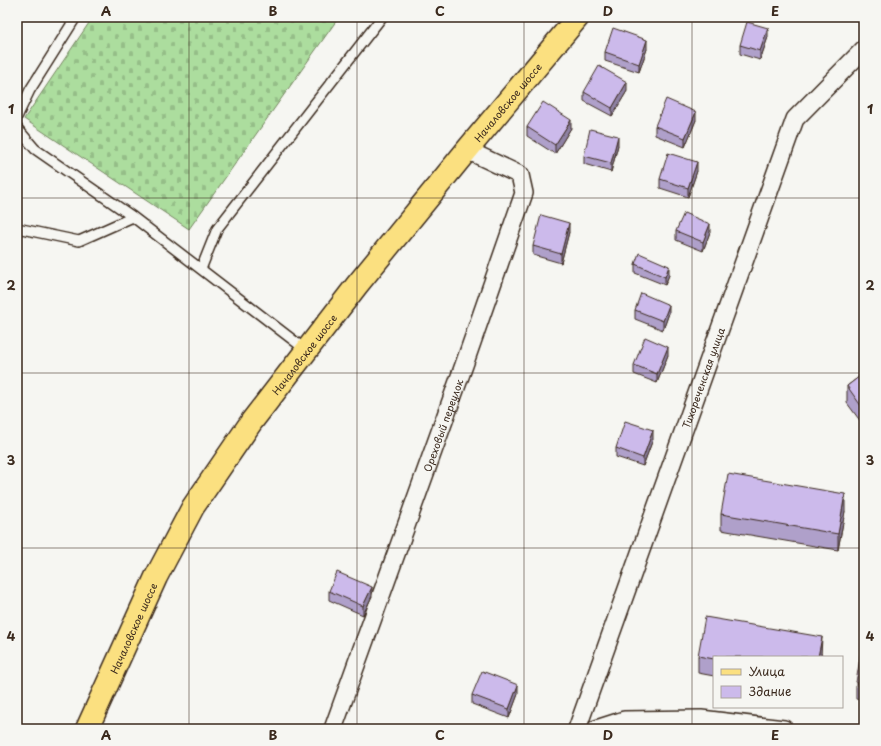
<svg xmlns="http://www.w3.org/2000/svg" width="881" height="746" viewBox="0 0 881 746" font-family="'Playpen Sans',sans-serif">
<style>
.cemetery{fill:url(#cemetery-stones);stroke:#74845e}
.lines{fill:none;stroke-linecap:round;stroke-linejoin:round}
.lane-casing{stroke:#3b2a1e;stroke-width:12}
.street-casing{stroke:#3b2a1e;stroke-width:20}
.primary-casing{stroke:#3b2a1e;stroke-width:25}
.lane{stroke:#f6f6f2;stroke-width:9}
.street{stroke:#f6f6f2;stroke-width:17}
.primary{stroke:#fbe080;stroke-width:22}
.wall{fill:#afa0ca;stroke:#3b2a1e}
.shaded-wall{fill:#8f82a4;stroke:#3b2a1e}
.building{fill:#ccbaeb;stroke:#3b2a1e}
.grid{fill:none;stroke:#3b2a1e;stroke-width:1;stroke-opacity:0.55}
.labels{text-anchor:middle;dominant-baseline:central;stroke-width:3;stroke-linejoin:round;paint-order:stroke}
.street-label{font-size:10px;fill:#3b2a1e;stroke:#f6f6f2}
.neatline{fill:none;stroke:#3b2a1e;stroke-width:1.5}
.grid-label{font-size:13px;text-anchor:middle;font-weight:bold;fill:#3b2a1e}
</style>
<defs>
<pattern id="cemetery-stones" width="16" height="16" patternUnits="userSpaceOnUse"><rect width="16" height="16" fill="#acdd9e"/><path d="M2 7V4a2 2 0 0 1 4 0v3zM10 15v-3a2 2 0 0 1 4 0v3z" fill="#95be88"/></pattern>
</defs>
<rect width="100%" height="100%" fill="#f6f6f2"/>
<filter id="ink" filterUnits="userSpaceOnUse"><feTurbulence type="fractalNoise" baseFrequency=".025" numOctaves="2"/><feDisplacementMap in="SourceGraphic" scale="8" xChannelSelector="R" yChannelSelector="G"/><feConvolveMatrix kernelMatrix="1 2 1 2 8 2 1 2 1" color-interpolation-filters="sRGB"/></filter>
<g filter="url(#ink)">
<!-- cemetery -->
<path class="cemetery" d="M93,17H339L189,229L24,119Z"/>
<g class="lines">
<!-- lane casing -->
<g class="lane-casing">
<path id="lane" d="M17,117L30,90L76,17
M17,128L35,149L133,217
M17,228L79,241L133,217L306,350
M201,269L217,229L382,17"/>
</g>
<!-- street casing -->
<g class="street-casing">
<g id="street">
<path id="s1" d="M333,729L464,365L524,193L520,175L467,150"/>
<path id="s2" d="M577,729L795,119L864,49"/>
<path d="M596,729L624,720L701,719L784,729"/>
</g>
</g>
<!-- primary casing -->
<g class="primary-casing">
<g id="primary">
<path id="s3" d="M87,729L156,577L193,507L252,421L357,285L467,150L578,17"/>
</g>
</g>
<!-- lane -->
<use href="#lane" class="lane"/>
<!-- street -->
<use href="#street" class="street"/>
<!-- primary -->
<use href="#primary" class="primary"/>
</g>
<!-- wall -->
<path class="wall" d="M665,17H678L675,23Z
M768,37L760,60L740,54V45Z
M647,49L639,72L605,61V52Z
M627,91L612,116L584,101V92Z
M696,120L685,147L655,135V126Z
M527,127L571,128L555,154L527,136Z
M618,145L611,172L584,164V156Z
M697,171L688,197L660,188V179Z
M676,231L710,232L703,251L676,240Z
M569,232L561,263L533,255V246Z
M635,264L669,275L665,285L635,273Z
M635,310L669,313L663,330L635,319Z
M668,355L657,383L634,374V365Z
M864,373V426L847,403V386Z
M653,439L643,466L616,457V448Z
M845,511L838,550L721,530V514Z
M329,591L372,596L363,615L329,600Z
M864,644V701L856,699V683Z
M822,654L821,657H714V676L698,673V656Z
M518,694L509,718L472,704V695Z"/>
<!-- shaded-wall -->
<path class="shaded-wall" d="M675,17H678L675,23Z
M768,28V37L760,60V51Z
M647,40V49L639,72V64Z
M627,82V91L612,116V108Z
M696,112V120L685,147V138Z
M571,120V128L555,154V145Z
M618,136V145L611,172V163Z
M697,162V171L688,197V188Z
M569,223V232L561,263V254Z
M710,224V232L703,251V242Z
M669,266V275L665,285V277Z
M669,305V313L663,330V321Z
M668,347V355L657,383V374Z
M653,430V439L643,466V458Z
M845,494V511L838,550V534Z
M372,587V596L363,615V606Z
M822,637L821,657H818Z
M518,685V694L509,718V709Z"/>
<!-- building -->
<path class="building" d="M747,22L768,28L760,51L740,45Z
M613,28L647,40L639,64L605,52Z
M599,66L627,82L612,108L584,92Z
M666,99L696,112L685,138L655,126Z
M543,102L571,120L555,145L527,127Z
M590,129L618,136L611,163L584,156Z
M668,153L697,162L688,188L660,179Z
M684,213L710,224L703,242L676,231Z
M541,215L569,223L561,254L533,246Z
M639,253L669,266L665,277L635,264Z
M641,293L669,305L663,321L635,310Z
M645,337L668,347L657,374L634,365Z
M864,373V410L847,386Z
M625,421L653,430L643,458L616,448Z
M728,474L845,494L838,534L721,514Z
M337,572L372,587L363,606L329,591Z
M705,617L822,637L818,657H714V659L698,656Z
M862,644H864V684L856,683Z
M482,671L518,685L509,709L472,695Z"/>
</g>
<!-- grid -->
<path class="grid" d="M189,17V729M357,17V729M524,17V729M692,17V729M17,198H864M17,373H864M17,548H864"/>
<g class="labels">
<!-- street labels -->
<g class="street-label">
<text stroke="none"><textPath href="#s3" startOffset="759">Началовское шоссе</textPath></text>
<text stroke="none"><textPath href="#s3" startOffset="435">Началовское шоссе</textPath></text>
<text stroke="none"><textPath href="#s2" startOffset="373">Тихореченская улица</textPath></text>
<text stroke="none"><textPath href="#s1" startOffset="323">Ореховый переулок</textPath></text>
<text stroke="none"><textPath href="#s3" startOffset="111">Началовское шоссе</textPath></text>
</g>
</g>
<!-- margin -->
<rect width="881" height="746" fill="none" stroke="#f6f6f2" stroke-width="44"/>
<!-- legend -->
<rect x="713" y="656" width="130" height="52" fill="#f6f6f2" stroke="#aba49d"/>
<rect x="721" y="669" width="20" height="6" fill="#fbe080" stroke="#aba49d"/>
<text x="749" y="676" font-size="12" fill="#3b2a1e">Улица</text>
<rect x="721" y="686" width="20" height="12" fill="#ccbaeb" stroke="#aba49d"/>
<text x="749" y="696" font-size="12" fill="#3b2a1e">Здание</text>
<rect x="22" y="22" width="837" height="702" class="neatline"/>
<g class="grid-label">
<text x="106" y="16">A</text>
<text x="273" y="16">B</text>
<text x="440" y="16">C</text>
<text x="608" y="16">D</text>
<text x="775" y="16">E</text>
<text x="11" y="114">1</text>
<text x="870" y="114">1</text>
<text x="11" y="290">2</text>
<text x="870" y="290">2</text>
<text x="11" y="465">3</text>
<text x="870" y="465">3</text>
<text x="11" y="641">4</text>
<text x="870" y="641">4</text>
<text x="106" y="740">A</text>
<text x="273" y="740">B</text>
<text x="440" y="740">C</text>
<text x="608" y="740">D</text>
<text x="775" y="740">E</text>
</g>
</svg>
